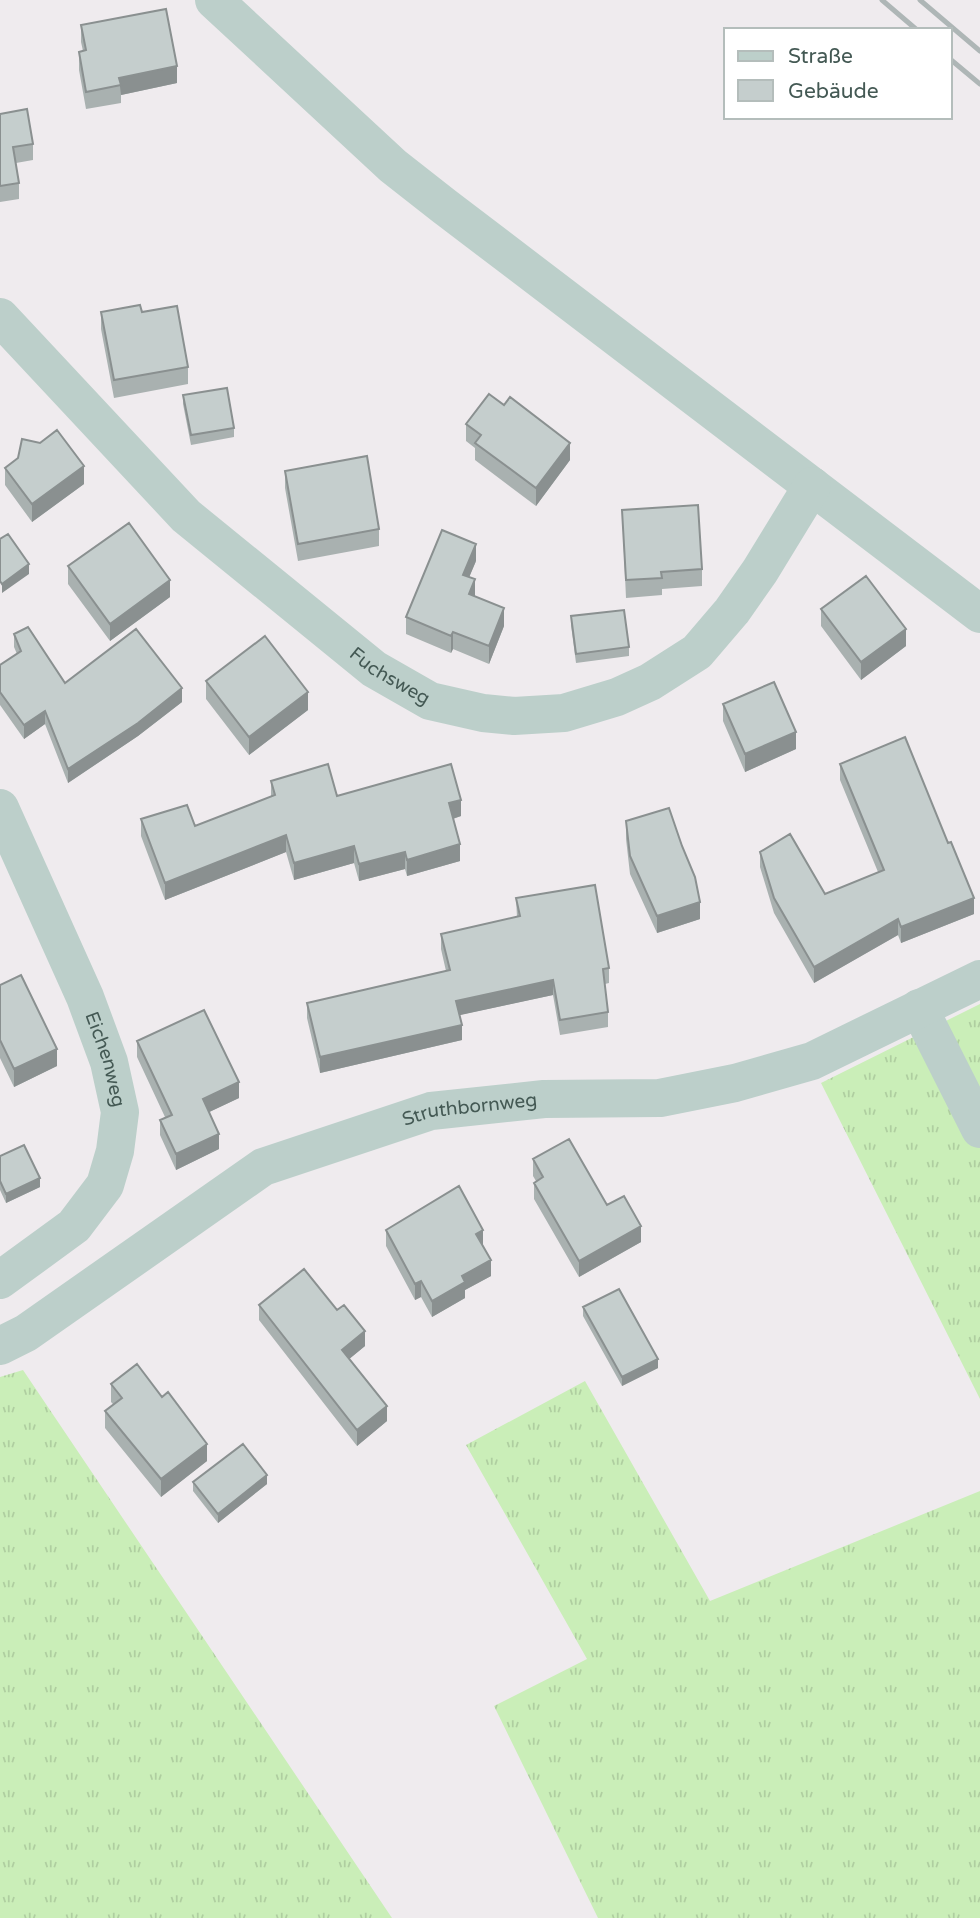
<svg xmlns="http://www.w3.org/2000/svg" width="980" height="1918" viewBox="0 0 980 1918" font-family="'Varela Round',sans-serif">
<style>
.grass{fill:url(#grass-tufts)}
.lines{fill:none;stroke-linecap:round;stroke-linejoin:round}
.minor{stroke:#bccfca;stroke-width:38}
.rail{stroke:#aeb6b6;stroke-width:5}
.wall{fill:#a9b1b0}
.shaded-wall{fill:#8a9090}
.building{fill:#c5cecd;stroke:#8a9090;stroke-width:2}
.labels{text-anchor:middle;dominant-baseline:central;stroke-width:5;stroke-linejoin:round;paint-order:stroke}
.street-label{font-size:19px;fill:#445954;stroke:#fff}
</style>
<defs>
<pattern id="grass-tufts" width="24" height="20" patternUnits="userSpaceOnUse" patternTransform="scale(1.75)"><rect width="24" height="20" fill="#caeeb8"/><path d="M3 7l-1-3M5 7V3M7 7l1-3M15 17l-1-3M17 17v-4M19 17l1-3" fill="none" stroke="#afcea0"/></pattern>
</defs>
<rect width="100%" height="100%" fill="#efebee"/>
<!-- grass -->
<path class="grass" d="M980,1004V1399L821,1083Z
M23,1370L392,1918H0V1377Z
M585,1381L710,1601L980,1491V1918H598L494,1706L587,1659L466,1445Z"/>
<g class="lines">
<!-- minor -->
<g class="minor">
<path d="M214,0L393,166L444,206L980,614"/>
<path id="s1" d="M0,317L186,516L374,669L430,701L483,713L514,716L564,713L617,697L650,682L697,652L732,611L760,571L812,486"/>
<path id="s2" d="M0,808L85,997L109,1062L120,1112L115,1151L105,1185L74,1226L0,1280"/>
<path d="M919,1008L980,1129"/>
<path id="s3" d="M0,1346L26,1333L263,1167L431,1111L544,1099L660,1098L735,1083L812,1061L980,979"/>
</g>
<!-- rail -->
<path class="rail" d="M882,0L917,30
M920,0L980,51
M950,59L980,84"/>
</g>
<!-- wall -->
<path class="wall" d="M81,25L177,83L121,95V103L86,109L79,70V52L83,51L81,42Z
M0,114L33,144V160L16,163L19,183V199L0,202Z
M101,312H142L188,367V384L114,398L101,329Z
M183,395L234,428V437L191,445L183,404Z
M466,424L570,460L536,506L475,460V448L466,441Z
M5,468L84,484L32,522L5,485Z
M285,471L379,529V546L298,561L285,488Z
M622,510L702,569V586L662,589V595L626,598Z
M476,561L469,577L475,596L504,626L489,664L453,649L451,653L406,634V617Z
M68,566L170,597L110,641L68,584Z
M821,609L906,646L861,680L821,626Z
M571,616L629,647V656L576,663L571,625Z
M14,634L65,683L182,702L138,736L68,783L45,724L24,739L0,705V665L17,654L14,647Z
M206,681L308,710L249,755L206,699Z
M723,704L796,749L745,772L723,721Z
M840,764L974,914L901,943L898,935L814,983L774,913L760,867V852L825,894L878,872L840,780Z
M271,781L337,796L461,816L453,819L460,861L407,876L405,869L359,881L354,863L294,880L286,852L165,900L141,836V819L195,826L271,797Z
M626,821L700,919L657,933L630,874L626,839Z
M516,898L609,968V983L605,984L608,1012V1027L560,1035L553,995L459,1015L462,1040L320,1073L307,1018V1003L446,971L441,949V934L517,917Z
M0,985L57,1066L14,1087L0,1058Z
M137,1041L239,1098L209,1112L219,1149L176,1170L160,1135V1120L165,1117L137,1057Z
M0,1156L40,1187L6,1203L0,1190Z
M533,1159L607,1205L641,1242L579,1277L534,1199V1183L536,1181L533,1176Z
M386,1230L483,1246L491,1276L465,1290V1298L432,1317L421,1297L415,1300L386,1246Z
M259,1305L365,1346L349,1359L387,1421L357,1446L259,1320Z
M583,1307L658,1368L622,1386L583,1316Z
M111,1384L162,1397L207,1461L161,1497L105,1428V1411L114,1405L111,1402Z
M193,1482L267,1484L218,1523L193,1491Z"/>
<!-- shaded-wall -->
<path class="shaded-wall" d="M177,66V83L121,95L119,78Z
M570,443V460L536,506V488Z
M84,466V484L32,522V504Z
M476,544V561L463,592V575Z
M29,564V574L2,593V584Z
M475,579V597L469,594Z
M170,580V597L110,641V624Z
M504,608V626L489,664V646Z
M906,629V646L861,680V662Z
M453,632V649L451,653V636Z
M182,688V702L138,736L68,783V769Z
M308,692V710L249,755V737Z
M45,711V724L24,739V725Z
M796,732V749L745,772V754Z
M461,800V816L449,820V803Z
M286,835V852L165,900V883Z
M460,844V861L407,876V860Z
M354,846V863L294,880V863Z
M405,852V869L359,881V864Z
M974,898V914L901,943V927Z
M700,902V919L657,933V916Z
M898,919V935L814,983V967Z
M553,980V995L456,1016V1001Z
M462,1025V1040L320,1073V1057Z
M57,1049V1066L14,1087V1069Z
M239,1082V1098L203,1115V1099Z
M219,1134V1149L176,1170V1154Z
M40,1178V1187L6,1203V1194Z
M641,1226V1242L579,1277V1261Z
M483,1230V1246L476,1234Z
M491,1260V1276L465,1290V1298L432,1317V1301L462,1276Z
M421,1281V1297L415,1300V1284Z
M365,1331V1346L342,1365V1350Z
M658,1359V1368L622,1386V1377Z
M387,1406V1421L357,1446V1430Z
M207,1444V1461L161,1497V1479Z
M267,1475V1484L218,1523V1514Z"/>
<!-- building -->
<path class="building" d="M166,9L177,66L119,78L121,85L86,92L79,52L86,50L81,25Z
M27,109L33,144L13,147L19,183L0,186V114Z
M140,305L142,312L177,306L188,367L114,380L101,312Z
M227,388L234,428L191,435L183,395Z
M489,394L504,405L510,397L570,443L536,488L475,443L481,435L466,424Z
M57,430L84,466L32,504L5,468L18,458L22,439L40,443Z
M367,456L379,529L298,544L285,471Z
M698,505L702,569L661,572L662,578L626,580L622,510Z
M129,523L170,580L110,624L68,566Z
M442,530L476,544L463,575L475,579L469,594L504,608L489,646L453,632L451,636L406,617Z
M8,534L29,564L2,584L0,581V539Z
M866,576L906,629L861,662L821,609Z
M624,610L629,647L576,654L571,616Z
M28,627L65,683L136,629L182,688L138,723L68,769L45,711L24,725L0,692V665L21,651L14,634Z
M265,636L308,692L249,737L206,681Z
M774,682L796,732L745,754L723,704Z
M905,737L948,843L951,842L974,898L901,927L898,919L814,967L774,898L760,852L790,834L825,894L884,870L840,764Z
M328,764L337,796L451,764L461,800L449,803L460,844L407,860L405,852L359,864L354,846L294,863L286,835L165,883L141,819L187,805L195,826L275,795L271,781Z
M669,808L682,846L695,877L700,902L657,916L630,856L626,821Z
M595,885L609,968L603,969L608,1012L560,1020L553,980L456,1001L462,1025L320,1057L307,1003L450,970L441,934L520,916L516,898Z
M21,975L57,1049L14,1069L0,1040V985Z
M204,1010L239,1082L203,1099L219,1134L176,1154L160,1120L172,1115L137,1041Z
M569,1139L607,1205L624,1196L641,1226L579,1261L534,1183L543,1177L533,1159Z
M24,1145L40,1178L6,1194L0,1181V1156Z
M459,1186L483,1230L476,1234L491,1260L462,1276L465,1282L432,1301L421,1281L415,1284L386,1230Z
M304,1269L337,1310L344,1305L365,1331L342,1350L387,1406L357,1430L259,1305Z
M619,1289L658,1359L622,1377L583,1307Z
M137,1364L162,1397L168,1392L207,1444L161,1479L105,1411L122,1398L111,1384Z
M243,1444L267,1475L218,1514L193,1482Z"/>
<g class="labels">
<!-- street labels -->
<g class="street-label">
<text stroke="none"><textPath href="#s1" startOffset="532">Fuchsweg</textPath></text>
<text stroke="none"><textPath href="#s2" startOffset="273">Eichenweg</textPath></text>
<text stroke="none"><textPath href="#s3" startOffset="534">Struthbornweg</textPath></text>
</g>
</g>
<!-- legend -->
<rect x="724" y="28" width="228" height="91" fill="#ffffff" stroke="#b4bdbb" stroke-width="2"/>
<rect x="738" y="51" width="35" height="10" fill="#bccfca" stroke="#b4bdbb" stroke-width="2"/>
<text x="788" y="63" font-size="21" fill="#445954">Straße</text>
<rect x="738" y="80" width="35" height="21" fill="#c5cecd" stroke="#b4bdbb" stroke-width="2"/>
<text x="788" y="98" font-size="21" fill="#445954">Gebäude</text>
</svg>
